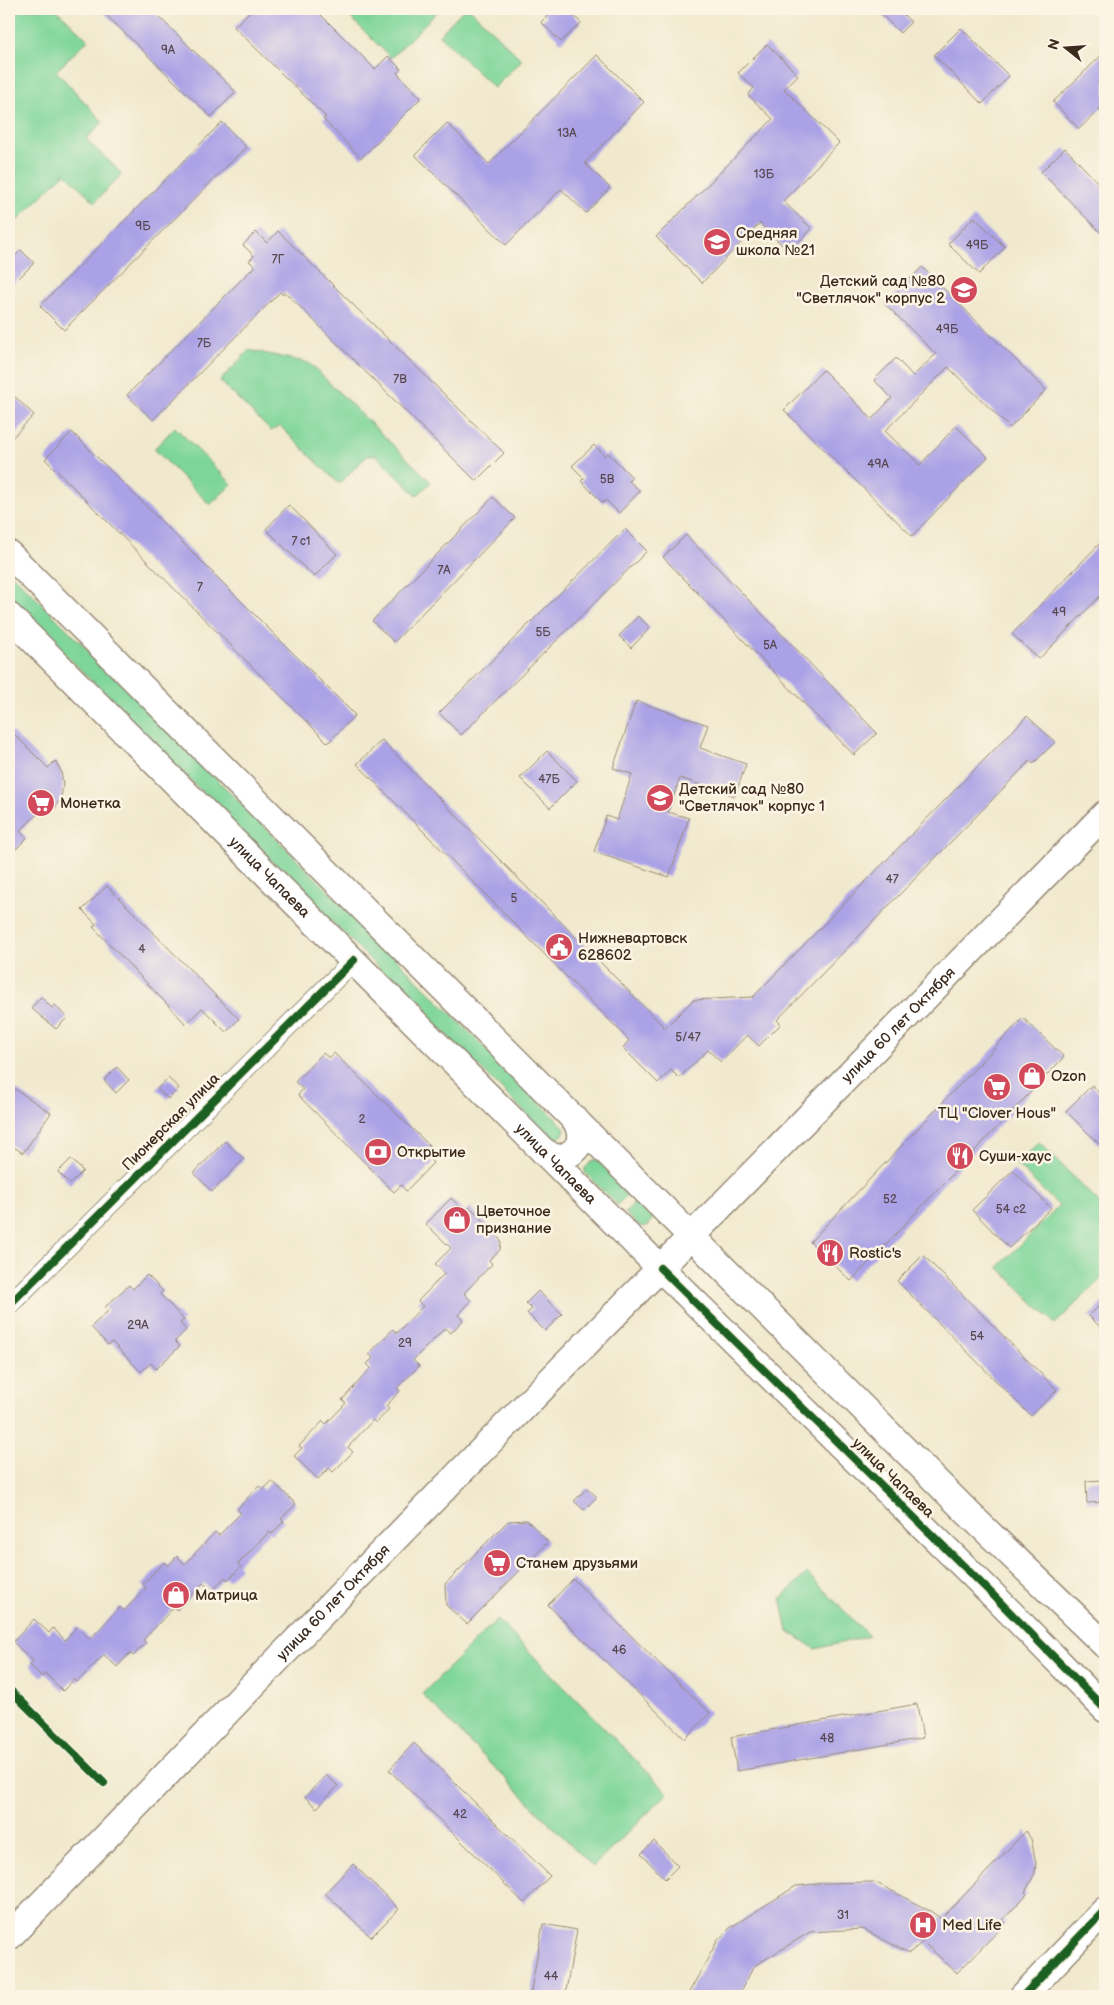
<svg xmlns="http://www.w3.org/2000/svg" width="1114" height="2005" viewBox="0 0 1114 2005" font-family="'Balsamiq Sans',sans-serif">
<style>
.green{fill:#7dd59a;stroke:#5c805c}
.building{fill:#aaa1e6}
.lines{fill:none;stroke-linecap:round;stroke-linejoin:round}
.street-casing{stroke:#968a76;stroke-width:21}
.secondary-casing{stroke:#968a76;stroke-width:29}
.street{stroke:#fff;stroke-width:19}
.secondary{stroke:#fff;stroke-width:26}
.cycleway-casing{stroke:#fcf5e5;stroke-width:11}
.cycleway{stroke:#1b5e20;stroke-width:8}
.labels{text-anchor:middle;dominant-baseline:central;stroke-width:5;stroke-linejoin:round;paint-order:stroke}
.number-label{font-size:12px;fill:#574850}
.poi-label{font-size:15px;fill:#3b2a1e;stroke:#fcf5e5;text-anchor:start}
.street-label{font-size:15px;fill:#3b2a1e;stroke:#fcf5e5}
</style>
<rect width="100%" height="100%" fill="#fcf5e5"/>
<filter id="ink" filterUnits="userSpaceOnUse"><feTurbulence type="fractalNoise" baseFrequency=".02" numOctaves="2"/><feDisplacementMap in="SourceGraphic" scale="10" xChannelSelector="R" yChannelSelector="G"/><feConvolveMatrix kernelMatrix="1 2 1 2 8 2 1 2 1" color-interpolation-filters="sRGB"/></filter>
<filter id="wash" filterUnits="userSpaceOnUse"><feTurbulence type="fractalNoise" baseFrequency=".0096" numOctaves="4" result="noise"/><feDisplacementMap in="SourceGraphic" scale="20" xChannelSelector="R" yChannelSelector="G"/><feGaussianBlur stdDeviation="1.12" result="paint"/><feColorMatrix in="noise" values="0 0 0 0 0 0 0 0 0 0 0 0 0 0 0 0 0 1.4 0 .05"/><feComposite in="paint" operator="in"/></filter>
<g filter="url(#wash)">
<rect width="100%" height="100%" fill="#f0e9cd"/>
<!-- green -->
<path class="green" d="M9,9H56L88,40L56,71L103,122L86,139L122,174L95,202L65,173L9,229Z
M342,9H440L391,58Z
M464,9H470L522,60L494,88L439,35Z
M249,350L309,363L431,482L417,496L376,455L367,456L339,484L280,426L271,431L220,381Z
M175,427L232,484L210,505L154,449Z
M9,571L565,1128L563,1135L556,1139L550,1137L328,918L9,598Z
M1039,1142L1105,1209V1275L1055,1324L998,1267L1059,1206L1016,1164Z
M593,1160H598L630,1192L617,1205L585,1173V1168Z
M638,1199L650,1211L653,1218L649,1225L644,1227L638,1225L625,1213Z
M807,1573L869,1636L815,1649L788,1631L781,1598Z
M497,1619L668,1793L593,1867L422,1694Z"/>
<g id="blocks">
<!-- building -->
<path class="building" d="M100,9H151L236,92L211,117Z
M252,9H315L375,69L388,56L401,69L397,73L421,98L361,158L323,119L326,117L234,27Z
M540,9H568L581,23L561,42L541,22L547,16Z
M876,9H898L911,22L900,33Z
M961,28L1009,76L982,104L934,55Z
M767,44L798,75L784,89L839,143L783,201L812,229L789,252L760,223L702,283L656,237L773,119L748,95L754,88L738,73Z
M1105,52V104L1079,129L1053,102Z
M597,55L644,102L585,163L610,188L586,213L561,189L506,245L415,155L447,123L489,164Z
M222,122L246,147L64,330L40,306Z
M1065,148L1105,190V237L1041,172Z
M974,217L1005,247L979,274L948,244Z
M278,231L504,453L476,481L285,292L283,295L280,292L153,420L127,395L255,266L249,261L254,256L243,245L256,232L267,243Z
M21,250L34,263L9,288V262Z
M922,267L1046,390L1010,428L948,367L885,431L920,465L956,426L988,457L912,536L784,410L823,370L872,419L892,398L874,380L896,358L913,376L936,354L885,304Z
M9,391L34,415L9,441Z
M72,432L355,715L328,743L45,459Z
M594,445L605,456L608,453L632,477L629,481L640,491L619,513L606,500L603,503L581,481L584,478L572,466Z
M493,497L515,518L394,642L372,621Z
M289,505L337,554L314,577L266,529Z
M625,529L647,551L461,735L439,713Z
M686,535L877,733L854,755L663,557Z
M1105,538V591L1039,659L1012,634Z
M638,616L650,628L631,648L619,636Z
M636,701L708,725L700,748L746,764L735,796L680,778L668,812L689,818L669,877L594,852L606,816L617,820L632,774L613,768Z
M1027,716L1055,742L1033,764L1030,761L777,1020L781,1024L759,1046L747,1035L721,1062L708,1050L679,1078L671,1070L658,1083L623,1048L629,1040L357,764L382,740L665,1028L693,1000L753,997Z
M9,729L48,768L55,761L61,771L63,784L61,798L55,808L49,803L20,831L27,838L9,856Z
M547,751L577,781L550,808L520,778Z
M107,886L239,1019L226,1032L202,1008L186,1024L93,927L96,924L82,910Z
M41,997L52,1008L55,1005L67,1018L56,1029L31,1008Z
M1023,1018L1064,1057L851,1281L810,1242Z
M323,1053L329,1058L334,1053L432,1148L426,1155L433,1163L406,1191L401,1185L394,1192L298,1095L303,1089L295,1082Z
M117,1067L129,1080L116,1093L104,1080Z
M168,1078L179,1088L168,1099L157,1089Z
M9,1085L51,1113L23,1153L9,1144Z
M1092,1085L1105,1099V1150L1066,1111Z
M225,1141L244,1159L212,1192L194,1173Z
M71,1159L83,1171L70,1184L58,1172Z
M1013,1170L1051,1208L1009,1248L972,1210Z
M451,1198L465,1212L470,1207L486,1223L501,1241L500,1250L489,1260L492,1264L464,1293L471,1301L458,1315L463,1320L451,1333L445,1328L413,1360L419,1366L397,1388L400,1391L386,1406L389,1409L376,1423L373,1420L348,1447L353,1452L333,1472L329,1468L318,1479L294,1456L302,1448L299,1446L323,1421L326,1424L346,1403L342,1400L371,1368L367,1364L373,1358L369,1354L393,1329L397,1333L423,1306L418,1301L445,1273L435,1264L451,1248L426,1224Z
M923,1255L1057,1390L1031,1416L897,1281Z
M147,1275L163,1291L160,1294L184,1320L180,1323L186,1330L175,1341L180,1346L156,1369L151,1363L141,1372L112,1342L108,1345L91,1327L108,1311L105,1307L129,1285L133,1289Z
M538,1291L562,1314L545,1331L527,1313L532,1309L526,1303Z
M1105,1300V1332L1089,1316Z
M1105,1480V1502L1087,1503L1086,1481Z
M272,1481L296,1504L281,1519L284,1521L272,1534L269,1532L238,1564L241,1567L228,1580L225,1577L212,1591L203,1583L177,1610L174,1607L143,1640L146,1643L133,1656L130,1653L117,1667L104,1655L77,1682L74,1679L63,1691L45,1673L42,1677L30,1665L33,1661L13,1642L34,1619L49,1633L53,1628L65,1640L77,1627L90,1639L120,1607L124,1611L146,1588L143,1584L164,1562L168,1566L177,1556L185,1564L215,1532L219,1535L241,1513L237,1509L259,1486L263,1490Z
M587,1488L597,1497L584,1510L574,1501Z
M527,1520L548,1542L467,1624L446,1605L445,1584L508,1521Z
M573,1579L710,1713L685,1739L548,1605Z
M917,1704L923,1738L737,1771L731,1737Z
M414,1743L550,1876L524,1903L389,1770Z
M326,1775L338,1786L317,1808L305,1797Z
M1026,1831L1031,1839L1036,1863L1035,1873L1025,1892L1027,1894L1003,1920L1006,1923L957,1973L923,1942L909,1953L863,1929L810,1932L754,1966L738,1996H687L718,1940L731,1927L796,1886L825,1883L875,1882L932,1912L941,1919Z
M654,1841L678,1866L665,1879L641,1854Z
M353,1864L399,1909L371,1937L325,1893Z
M543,1924L577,1930L565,1996H530Z"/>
</g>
</g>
<g filter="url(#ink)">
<use href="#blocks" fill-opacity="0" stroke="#968a76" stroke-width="1"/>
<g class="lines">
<!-- street casing -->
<g class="street-casing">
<path id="street" d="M9,1305L354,960"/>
</g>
<!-- secondary casing -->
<g class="secondary-casing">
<g id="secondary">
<path d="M9,554L969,1514L1105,1645"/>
<path id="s1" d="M9,616L660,1268L988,1590L1105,1709"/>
<path d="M543,1151C546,1152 550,1155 553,1157C565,1160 579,1150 580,1139C581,1132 578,1125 575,1119"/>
<path id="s2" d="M9,1937L378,1556L1105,814"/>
<path d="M1023,1996L1105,1910"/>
</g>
</g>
<!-- street -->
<use href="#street" class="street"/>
<!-- secondary -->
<use href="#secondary" class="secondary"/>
<!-- cycleway casing -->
<g class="cycleway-casing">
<path id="cycleway" d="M660,1268L988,1590L1105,1709
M9,1305L354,960
M9,1689L104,1783
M1023,1996L1105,1910"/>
</g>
<!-- cycleway -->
<use href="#cycleway" class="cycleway"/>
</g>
</g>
<!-- icons -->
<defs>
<g id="school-disc" transform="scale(1.4375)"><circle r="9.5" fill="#d1495b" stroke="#fcf5e5"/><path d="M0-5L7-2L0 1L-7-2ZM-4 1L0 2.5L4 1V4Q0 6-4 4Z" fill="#fff"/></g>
<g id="supermarket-disc" transform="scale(1.4375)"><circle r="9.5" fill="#d1495b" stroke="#fcf5e5"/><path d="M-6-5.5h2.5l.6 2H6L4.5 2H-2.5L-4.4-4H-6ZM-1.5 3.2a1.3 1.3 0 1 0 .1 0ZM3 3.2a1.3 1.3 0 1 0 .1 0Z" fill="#fff"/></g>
<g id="civic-disc" transform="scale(1.4375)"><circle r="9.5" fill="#d1495b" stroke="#fcf5e5"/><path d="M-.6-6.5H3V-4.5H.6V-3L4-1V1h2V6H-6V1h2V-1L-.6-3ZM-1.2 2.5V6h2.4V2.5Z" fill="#fff"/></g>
<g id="shop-disc" transform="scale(1.4375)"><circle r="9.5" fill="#d1495b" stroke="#fcf5e5"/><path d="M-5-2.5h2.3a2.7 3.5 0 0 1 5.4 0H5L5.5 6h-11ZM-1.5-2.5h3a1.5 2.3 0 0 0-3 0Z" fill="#fff"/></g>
<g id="bank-disc" transform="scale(1.4375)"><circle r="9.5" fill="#d1495b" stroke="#fcf5e5"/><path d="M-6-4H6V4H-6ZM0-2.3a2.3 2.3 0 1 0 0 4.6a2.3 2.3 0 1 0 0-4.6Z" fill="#fff"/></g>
<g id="restaurant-disc" transform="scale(1.4375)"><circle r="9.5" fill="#d1495b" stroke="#fcf5e5"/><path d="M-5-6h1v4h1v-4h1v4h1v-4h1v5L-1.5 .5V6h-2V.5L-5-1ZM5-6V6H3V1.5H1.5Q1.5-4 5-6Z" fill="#fff"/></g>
<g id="hospital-disc" transform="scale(1.4375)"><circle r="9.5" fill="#d1495b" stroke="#fcf5e5"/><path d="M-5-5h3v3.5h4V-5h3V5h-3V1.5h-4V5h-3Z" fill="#fff"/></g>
</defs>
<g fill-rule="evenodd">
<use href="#school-disc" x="717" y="242"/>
<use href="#school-disc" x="964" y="290"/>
<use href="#school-disc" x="660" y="798"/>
<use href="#supermarket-disc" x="41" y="803"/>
<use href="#civic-disc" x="559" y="947"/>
<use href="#shop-disc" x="1032" y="1076"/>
<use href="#supermarket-disc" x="997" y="1087"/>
<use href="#bank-disc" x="378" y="1152"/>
<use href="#restaurant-disc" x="960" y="1156"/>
<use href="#shop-disc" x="457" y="1220"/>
<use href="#restaurant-disc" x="830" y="1253"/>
<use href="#supermarket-disc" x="497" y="1563"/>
<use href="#shop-disc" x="176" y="1595"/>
<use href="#hospital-disc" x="923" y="1925"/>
</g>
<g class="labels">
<!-- number labels -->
<g class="number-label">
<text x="168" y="50">9А</text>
<text x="567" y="133">13А</text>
<text x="764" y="174">13Б</text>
<text x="143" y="226">9Б</text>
<text x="977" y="245">49Б</text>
<text x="278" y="259">7Г</text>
<text x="947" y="329">49Б</text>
<text x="204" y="343">7Б</text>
<text x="400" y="379">7В</text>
<text x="878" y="464">49А</text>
<text x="607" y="479">5В</text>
<text x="301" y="541">7 с1</text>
<text x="444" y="570">7А</text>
<text x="200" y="587">7</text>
<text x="1059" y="612">49</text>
<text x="543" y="632">5Б</text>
<text x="770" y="645">5А</text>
<text x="549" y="779">47Б</text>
<text x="892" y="879">47</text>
<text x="514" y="898">5</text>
<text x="142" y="949">4</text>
<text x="688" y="1037">5/47</text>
<text x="362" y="1119">2</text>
<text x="890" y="1199">52</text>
<text x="1011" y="1209">54 с2</text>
<text x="138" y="1325">29А</text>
<text x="977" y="1336">54</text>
<text x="405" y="1343">29</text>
<text x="619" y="1650">46</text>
<text x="827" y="1738">48</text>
<text x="460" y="1814">42</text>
<text x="843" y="1915">31</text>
<text x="551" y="1976">44</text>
</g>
<!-- poi labels -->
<g class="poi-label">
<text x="736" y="233">Средняя<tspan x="736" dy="17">школа №21</tspan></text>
<text x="945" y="281" text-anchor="end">Детский сад №80<tspan x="945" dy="17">"Светлячок" корпус 2</tspan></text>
<text x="679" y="789">Детский сад №80<tspan x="679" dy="17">"Светлячок" корпус 1</tspan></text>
<text x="60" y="803">Монетка</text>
<text x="578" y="938">Нижневартовск<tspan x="578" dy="17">628602</tspan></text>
<text x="1051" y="1076">Ozon</text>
<text x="997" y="1113" text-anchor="middle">ТЦ "Clover Hous"</text>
<text x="397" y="1152">Открытие</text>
<text x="979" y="1156">Суши-хаус</text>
<text x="476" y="1211">Цветочное<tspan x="476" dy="17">признание</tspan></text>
<text x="849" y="1253">Rostic's</text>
<text x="516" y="1563">Станем друзьями</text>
<text x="195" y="1595">Матрица</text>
<text x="942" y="1925">Med Life</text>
</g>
<!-- street labels -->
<g class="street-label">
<text stroke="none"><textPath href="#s1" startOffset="369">улица Чапаева</textPath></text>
<text stroke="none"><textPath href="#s2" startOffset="1274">улица 60 лет Октября</textPath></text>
<text transform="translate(171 1122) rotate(-45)">Пионерская улица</text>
<text stroke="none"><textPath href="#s1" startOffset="774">улица Чапаева</textPath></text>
<text transform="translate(893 1478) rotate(44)">улица Чапаева</text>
<text stroke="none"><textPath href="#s2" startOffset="466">улица 60 лет Октября</textPath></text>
</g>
</g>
<!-- margin -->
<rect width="1114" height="2005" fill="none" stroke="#fcf5e5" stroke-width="30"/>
<!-- north arrow -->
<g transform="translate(1066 48) rotate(287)" stroke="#fcf5e5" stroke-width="4" paint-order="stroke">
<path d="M0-4L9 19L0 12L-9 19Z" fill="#3b2a1e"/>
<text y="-8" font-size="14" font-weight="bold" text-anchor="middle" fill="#3b2a1e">N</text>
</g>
</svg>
